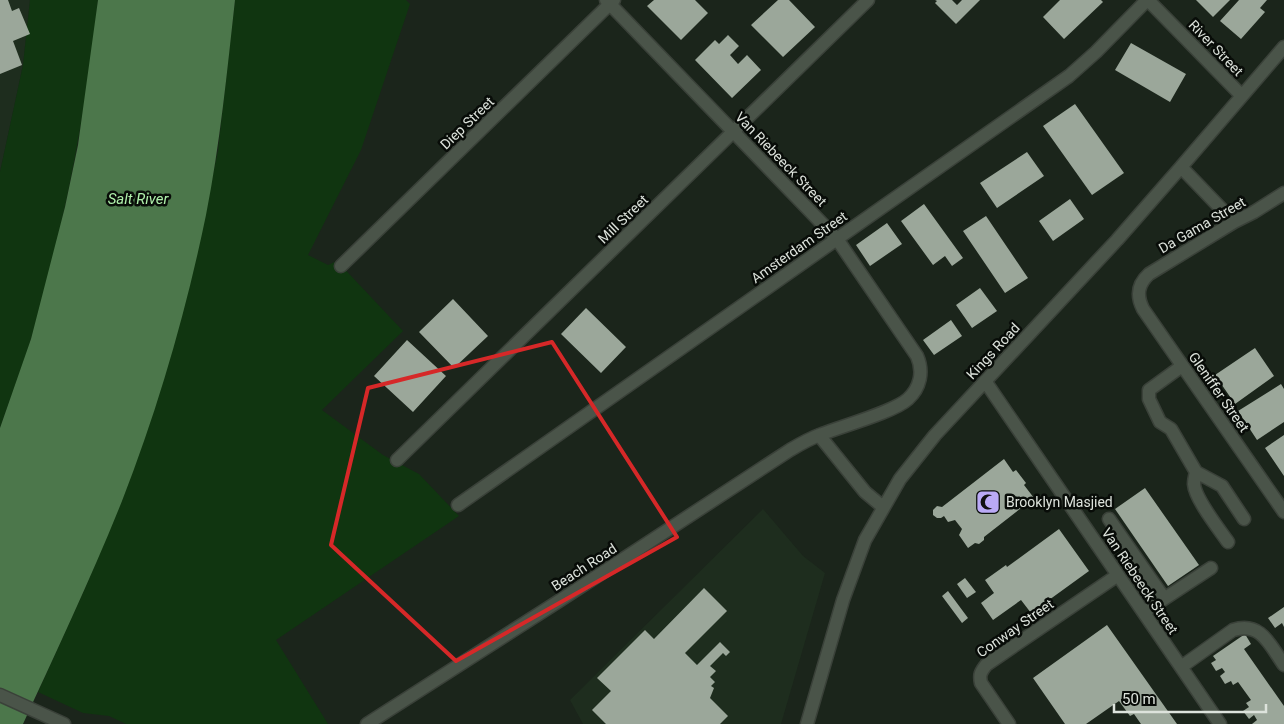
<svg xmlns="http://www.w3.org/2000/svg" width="1284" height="724" viewBox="0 0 1284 724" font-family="Roboto,sans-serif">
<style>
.built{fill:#1e2d1e}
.green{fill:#103510}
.water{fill:#4c774b}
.building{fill:#9ba79a}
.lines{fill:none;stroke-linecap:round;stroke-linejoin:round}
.minor-casing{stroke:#3a4139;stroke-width:15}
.minor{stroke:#4a5449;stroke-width:12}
.marked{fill:none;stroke:#d62828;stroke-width:4;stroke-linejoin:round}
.labels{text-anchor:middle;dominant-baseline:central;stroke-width:5;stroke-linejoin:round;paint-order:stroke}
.street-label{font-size:14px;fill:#dde3dc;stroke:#080c08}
.poi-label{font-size:14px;fill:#dde3dc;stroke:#080c08;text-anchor:start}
.water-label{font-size:15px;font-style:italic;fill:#aff0ab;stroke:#080c08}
</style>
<rect width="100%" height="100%" fill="#1b251b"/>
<!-- built -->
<path class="built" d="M0,0H30L23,65L0,172Z
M763,509L803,556L825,573L781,724H583L570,700Z"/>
<!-- green -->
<path class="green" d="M30,0H98C86,114 64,228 31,339C22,369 10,399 0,428V172L23,65Z
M235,0H406L410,4L361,150L308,255L328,265L337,261L403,331L322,410L383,455L419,474L459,516L276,640L328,724H126L109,716L83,713L38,692L86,586L122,500L143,442L177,332L193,271L218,150Z"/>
<!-- water -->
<path class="water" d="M98,0H235C227,72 220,144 206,215C186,312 158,409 122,501C92,576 57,650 23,724H0V428L31,339L65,207L78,145Z"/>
<!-- building -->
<path class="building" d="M0,0H8L12,11L19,8L30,34L13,41L22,65L0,74Z
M654,0H695L708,13L681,40L647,6Z
M778,0H789L815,27L783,57L751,25Z
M935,0H952L957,5L962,0H980L956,24L935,3L937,1Z
M1060,0H1101L1103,2L1064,39L1043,17Z
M1196,0H1230L1213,17Z
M1239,0H1267L1260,8L1265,12L1241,39L1220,21Z
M728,35L739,46L730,55L738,64L747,55L761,70L732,98L695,60L715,40L719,44Z
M1131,43L1186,74L1170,102L1115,70Z
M1075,104L1124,173L1092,195L1043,126Z
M1027,152L1044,176L997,208L980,183Z
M1070,199L1084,219L1053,241L1039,221Z
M924,204L963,258L952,266L945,256L933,265L901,221Z
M986,216L1028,278L1005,293L963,231Z
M887,223L902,244L870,266L856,245Z
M980,288L997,311L972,328L956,305Z
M453,299L488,336L454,368L419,332Z
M586,308L626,347L601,373L561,334Z
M951,320L962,336L934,355L923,340Z
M407,340L446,376L413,412L374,376Z
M1255,348L1274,376L1235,404L1215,375Z
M1281,384L1284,389V422L1257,440L1238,411Z
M1284,435V476L1265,448Z
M1004,459L1013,472L1016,470L1026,483L1024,485L1034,498L984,537V540L979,544L975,543L968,548L959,535L962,529L955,520L948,522L944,516L941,518H937L933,515V510L937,506L942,507Z
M1145,488L1199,565L1168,586L1115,509Z
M1059,529L1089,571L1031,613L1021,600L993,620L981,603L994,593L985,580L1006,565L1007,567Z
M965,578L976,592L967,598L957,584Z
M704,588L727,611L685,653L697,665L720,642L730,652L726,656L723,653L710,666L716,671L710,677L715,682L711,686L714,688L710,698L728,716L720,724H606L592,710L611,691L597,678L645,630L654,639Z
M948,591L968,618L962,623L942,596Z
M1284,607V627L1282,623L1275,628L1268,618Z
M1107,625L1177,724H1141L1134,714L1130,716L1119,701L1086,724H1065L1033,678Z
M1245,634L1251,644L1244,649L1284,706V724H1252L1257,720L1254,715L1249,719L1243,711L1249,707L1246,703L1251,700L1238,682L1233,685L1231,681L1225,684L1220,676L1225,672L1222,668L1216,671L1211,663L1216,660L1213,656Z"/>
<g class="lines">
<!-- minor casing -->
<g class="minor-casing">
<path id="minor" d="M1148,0L1242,96
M1181,167L1234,222
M1284,193L1254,212L1234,222L1149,274C1138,284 1136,295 1143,309L1284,512
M341,266L614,0
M1182,366L1149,390V399L1160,422L1171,429L1196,472L1222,486L1244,519
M985,381L1220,724
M819,435L865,492L883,507
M397,460L868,0
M1196,472C1195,476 1194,480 1194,484C1195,499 1219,529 1228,542
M458,505L1069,76L1096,52L1147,0
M1109,519L1164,598
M1144,612L1211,568
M1181,667L1233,630C1261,621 1270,645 1284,665
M0,695L64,724
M367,724L559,601L790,450C800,444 811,438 822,434C842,426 894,412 908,399C920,388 924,372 917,356L837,239L606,0
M807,724L843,600L865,540L900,479L935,435L1117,240L1181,167L1284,47
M1009,724L981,683C979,674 981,672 986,665L1118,575"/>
</g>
<!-- minor -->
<use href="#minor" class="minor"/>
</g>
<!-- marked area -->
<path class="marked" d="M552,342L677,537L456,661L331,545L368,388Z"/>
<!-- icons -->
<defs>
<g id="mosque-square" transform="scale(1.25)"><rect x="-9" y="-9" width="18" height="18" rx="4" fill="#baaaf6" stroke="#080c08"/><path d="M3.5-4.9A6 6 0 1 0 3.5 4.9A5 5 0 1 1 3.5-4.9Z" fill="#111"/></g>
</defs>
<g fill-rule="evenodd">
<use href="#mosque-square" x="988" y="502"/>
</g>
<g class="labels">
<!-- street labels -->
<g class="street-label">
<text transform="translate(1216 48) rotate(46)">River Street</text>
<text transform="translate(467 123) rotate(-44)">Diep Street</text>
<text transform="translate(781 159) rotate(46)">Van Riebeeck Street</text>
<text transform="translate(623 219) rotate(-44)">Mill Street</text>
<text transform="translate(1202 225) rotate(-30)">Da Gama Street</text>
<text transform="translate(799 247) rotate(-35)">Amsterdam Street</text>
<text transform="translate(993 351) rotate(-47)">Kings Road</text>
<text transform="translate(1219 392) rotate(55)">Gleniffer Street</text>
<text transform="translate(584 567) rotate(-33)">Beach Road</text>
<text transform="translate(1140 581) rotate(56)">Van Riebeeck Street</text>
<text transform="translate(1015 628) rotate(-35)">Conway Street</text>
</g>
<!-- poi labels -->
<g class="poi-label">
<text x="1006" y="502">Brooklyn Masjied</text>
</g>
<!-- water labels -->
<g class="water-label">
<text x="138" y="199">Salt River</text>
</g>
</g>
<!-- scale -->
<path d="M1114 704v8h152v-8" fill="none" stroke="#dde3dc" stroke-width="2.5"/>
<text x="1122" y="704" font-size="15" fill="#dde3dc" stroke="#080c08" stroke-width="4" paint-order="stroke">50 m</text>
</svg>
